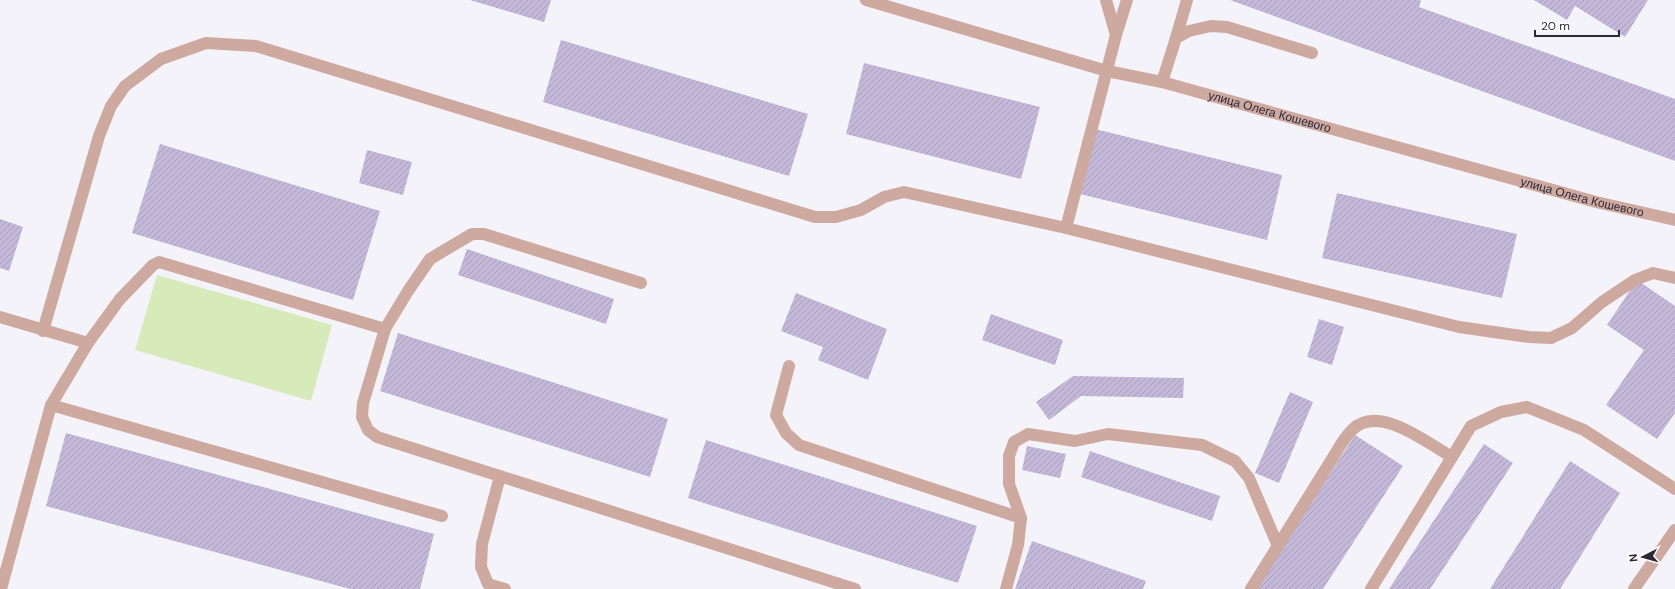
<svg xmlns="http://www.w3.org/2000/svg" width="1675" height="589" viewBox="0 0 1675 589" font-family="'DM Sans',sans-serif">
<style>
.garden{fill:#d6eaba}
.building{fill:url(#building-hatch)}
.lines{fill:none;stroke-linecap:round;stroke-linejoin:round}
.lane{stroke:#cda9a0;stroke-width:12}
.labels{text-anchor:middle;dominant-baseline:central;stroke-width:3.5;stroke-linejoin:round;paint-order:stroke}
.street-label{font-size:12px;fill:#2d2835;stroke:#fff}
</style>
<defs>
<pattern id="building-hatch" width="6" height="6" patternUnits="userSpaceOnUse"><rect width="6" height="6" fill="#c4b8d9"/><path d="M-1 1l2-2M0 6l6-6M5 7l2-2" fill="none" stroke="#a99ebb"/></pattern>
</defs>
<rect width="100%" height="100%" fill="#f5f3fa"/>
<!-- garden -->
<path class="garden" d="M157,275L332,325L311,401L135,350Z"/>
<!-- building -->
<path class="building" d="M470,0H551L544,22Z
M1230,0H1421L1419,7L1675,99V161Z
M1534,0H1648L1625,37L1575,6L1567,20Z
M561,40L808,114L789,176L543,102Z
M864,63L1040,107L1021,179L846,134Z
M1095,129L1282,175L1267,240L1080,194Z
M160,144L380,211L353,300L132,233Z
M367,150L412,162L403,195L359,183Z
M1337,193L1517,234L1502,298L1322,258Z
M0,219L23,227L9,271L0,268Z
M467,249L614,299L606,324L458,275Z
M1637,280L1675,306V413L1657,439L1606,405L1644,350L1607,325Z
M796,293L887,329L868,380L818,360L823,347L781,331Z
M991,314L1063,340L1055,365L982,340Z
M1319,319L1344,327L1332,365L1307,357Z
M398,333L668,419L650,477L380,391Z
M1073,376L1184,378L1183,398L1081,396L1049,420L1036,402Z
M1290,392L1313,402L1279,483L1255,473Z
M66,433L434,534L420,589H350L46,506Z
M1355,435L1403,466L1323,589H1255Z
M706,440L977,526L958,583L688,498Z
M1484,444L1513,463L1430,589H1389Z
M1027,446L1066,454L1060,478L1022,470Z
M1090,451L1220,496L1212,521L1081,477Z
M1570,461L1620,493L1560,589H1490Z
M1032,541L1146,581L1143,589H1015Z"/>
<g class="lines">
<!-- lane -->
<g class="lane">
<path id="s1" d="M866,0L1107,71L1162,82L1596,202L1675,220"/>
<path d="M1106,0L1116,35"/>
<path d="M1176,38L1187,0"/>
<path d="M1162,82L1176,38L1189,31L1211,26L1227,27L1312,53"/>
<path d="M1066,228L1116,35L1127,0"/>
<path d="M641,283L484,234H472L430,259L408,291L385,329L363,403L362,417L368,430L377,437L855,589"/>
<path d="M0,317L88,343"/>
<path d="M43,331L99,136L111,106L125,86L161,59L206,43L256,46L815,217H836L861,210L884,197L904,192L1066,228L1459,327L1529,337L1551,338L1572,328L1602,302L1635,280L1653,273L1675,278"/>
<path d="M789,366L776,415L786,433L799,445L1021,518"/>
<path d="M51,405L442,516"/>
<path d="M500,476L482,544L481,567L488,584L505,589"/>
<path d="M1,589L51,405L88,343L120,299L153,265L159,262L385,329"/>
<path d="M1006,589L1018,545L1021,518L1009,484V456L1014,442L1028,434L1075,441L1108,434L1202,445L1235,461L1249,478L1278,546"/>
<path d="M1251,589L1337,451C1341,444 1346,436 1352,430C1378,403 1427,443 1452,457"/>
<path d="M1371,589L1471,426L1501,412L1527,407L1584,430L1675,489"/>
<path d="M1634,589L1675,530"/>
</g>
</g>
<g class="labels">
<!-- street labels -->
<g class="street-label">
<text stroke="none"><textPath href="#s1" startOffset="419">улица Олега Кошевого</textPath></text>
<text stroke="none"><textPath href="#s1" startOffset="743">улица Олега Кошевого</textPath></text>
</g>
</g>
<!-- north arrow -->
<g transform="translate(1643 557) rotate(264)" stroke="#ffffff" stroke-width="3" paint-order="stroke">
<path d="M0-3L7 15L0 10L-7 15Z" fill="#2d2835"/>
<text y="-6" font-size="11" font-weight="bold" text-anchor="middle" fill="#2d2835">N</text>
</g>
<!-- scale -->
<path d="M1535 30v6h84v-6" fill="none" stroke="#2d2835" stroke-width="2"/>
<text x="1541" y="30" font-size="12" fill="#2d2835" stroke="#ffffff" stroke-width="3" paint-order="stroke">20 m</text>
</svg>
